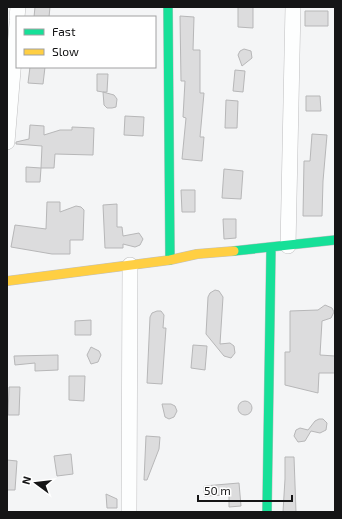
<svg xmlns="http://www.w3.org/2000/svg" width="342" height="519" viewBox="0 0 342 519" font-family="'Exo 2',sans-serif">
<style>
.building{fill:#dcdcdd;stroke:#b7b7b8}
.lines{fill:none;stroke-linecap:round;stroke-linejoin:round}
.street-casing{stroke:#bfbfc0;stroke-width:16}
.fast-casing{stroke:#bfbfc0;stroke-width:10}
.slow-casing{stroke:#bfbfc0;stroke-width:10}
.street{stroke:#fdfefe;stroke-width:15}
.fast{stroke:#16e098;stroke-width:9}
.slow{stroke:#ffcf43;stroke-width:9}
</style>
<rect width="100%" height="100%" fill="#f4f5f6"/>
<!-- building -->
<path class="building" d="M35,7H50L49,17H34Z
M238,7H253V28L238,27Z
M305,11H328V26H305Z
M180,16L194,17L193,50H200V93H204L200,137H204L202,161L182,159L186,118L183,117L185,81H181Z
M244,49L251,51L252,58L242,66L238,55L240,51Z
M30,67H45L43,84L28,83Z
M235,70L245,71L243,92L233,91Z
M97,74H108L107,92H103L114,95L117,99L116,107L112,108H107L104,105L103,92L97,91Z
M306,96H320L321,111H306Z
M226,100L238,101L237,128H225Z
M125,116L144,117L143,136L124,135Z
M30,125L44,126V135L60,130H72V127L94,128L93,155L55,154L54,168H41L42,146L16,144V142L29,139Z
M312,134L327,135L323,181L322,216H303L304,161H310Z
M26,167L41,168L40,182H26Z
M224,169L243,171L241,199L222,198Z
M181,190H195V212H182Z
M47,202H60V212L76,206L81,207L84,210L83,240H70V254H52L11,247L15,225L46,229Z
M117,204V227H122L123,236L139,233L143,239L140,245L135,247L123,244V248H105L103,205Z
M223,219H236V238L224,239Z
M215,290L219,291L223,297L220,344L230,343L234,346L235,353L231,358L224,356L206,334L208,297L210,293Z
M325,305L332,308L334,312L331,318L322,321L320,355L335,356V373H319L318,393L285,385V352H290V311L318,310Z
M157,311H161L164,315L163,328H166L162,384L147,383L150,317L152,313Z
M91,320V335H75V321Z
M193,345L207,346L205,370L191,368Z
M91,347L99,351L101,355L98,362L91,364L87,355Z
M58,355V370L35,371V363L15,365L14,356Z
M69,376H85L84,401L69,400Z
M9,387H20L19,415H8Z
M238 408a7 7 0 1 1 14 0a7 7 0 1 1-14 0Z
M162,404H171L175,406L177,411L174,417L169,419L165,417Z
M319,419H323L327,423L326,430L320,433L311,431L305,441L298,442L294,436L296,430L300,428L308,430L315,421Z
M146,436L160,437L159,449L147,480H144Z
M71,454L73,474L57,476L54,456Z
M285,457H294L296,512H283L285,479Z
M7,460L17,461L15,490H7Z
M239,483L241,506L229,507V495L204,496V486Z
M106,494L117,499V508H107Z"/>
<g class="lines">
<!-- street casing -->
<g class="street-casing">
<path id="street" d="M17,17L18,7
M7,142L17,23
M288,246L293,7
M129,512L130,265"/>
</g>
<!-- fast casing -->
<g class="fast-casing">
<path id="fast" d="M168,7L170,260
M234,251L335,240
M267,512L271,248"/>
</g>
<!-- slow casing -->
<g class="slow-casing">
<path id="slow" d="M7,281L170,260L197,254L234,251"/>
</g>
<!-- street -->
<use href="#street" class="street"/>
<!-- fast -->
<use href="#fast" class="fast"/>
<!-- slow -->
<use href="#slow" class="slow"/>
</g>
<!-- border -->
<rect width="342" height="519" fill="none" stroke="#151516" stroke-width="16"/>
<!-- legend -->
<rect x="16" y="16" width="140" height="52" fill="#ffffff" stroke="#a1a1a2"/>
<rect x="24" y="29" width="20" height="6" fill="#16e098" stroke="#a1a1a2"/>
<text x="52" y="36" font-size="12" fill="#151516">Fast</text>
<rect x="24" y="49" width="20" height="6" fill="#ffcf43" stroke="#a1a1a2"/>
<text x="52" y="56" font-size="12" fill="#151516">Slow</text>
<!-- north arrow -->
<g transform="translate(36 483) rotate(285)" stroke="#ffffff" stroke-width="3" paint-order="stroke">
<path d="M0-3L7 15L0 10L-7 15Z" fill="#151516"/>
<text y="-6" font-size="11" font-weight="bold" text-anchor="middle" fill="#151516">N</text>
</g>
<!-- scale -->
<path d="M198 495v6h94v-6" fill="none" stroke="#151516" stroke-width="2"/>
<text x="204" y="495" font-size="12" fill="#151516" stroke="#ffffff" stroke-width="3" paint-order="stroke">50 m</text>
</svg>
